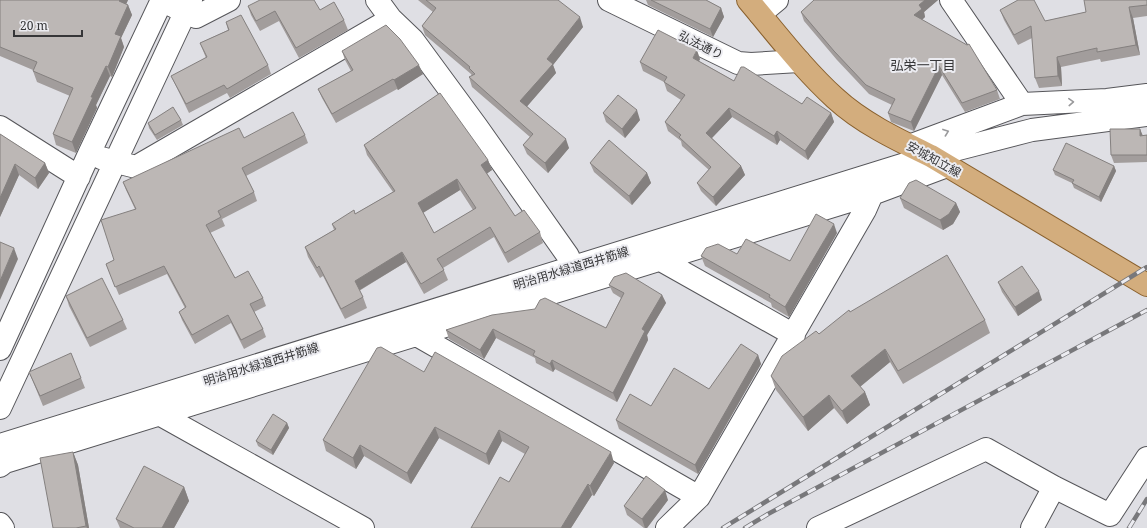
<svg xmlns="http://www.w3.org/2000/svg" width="1147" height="528" viewBox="0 0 1147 528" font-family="'Noto Serif','Noto Sans JP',serif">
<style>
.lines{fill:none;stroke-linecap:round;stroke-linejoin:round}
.minor-casing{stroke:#56565a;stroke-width:24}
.major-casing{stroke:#89602d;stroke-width:24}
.minor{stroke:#fff;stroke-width:22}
.major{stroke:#d3ad7d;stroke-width:22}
.rail-casing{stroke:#78787b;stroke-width:4.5}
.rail{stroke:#ececf1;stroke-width:3;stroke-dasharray:9;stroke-linecap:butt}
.wall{fill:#a29d9c;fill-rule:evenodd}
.shaded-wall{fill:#84807f}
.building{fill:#bcb7b5;stroke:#84807f;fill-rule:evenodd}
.oneway{stroke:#9a9a9c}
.labels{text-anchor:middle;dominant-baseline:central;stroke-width:4;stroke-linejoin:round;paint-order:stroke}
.street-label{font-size:12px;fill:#363638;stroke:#ececf1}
.neighbourhood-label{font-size:13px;fill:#363638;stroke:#ececf1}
</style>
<rect width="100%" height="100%" fill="#dfdfe4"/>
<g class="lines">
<!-- minor casing -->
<g class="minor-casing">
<path id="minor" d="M377,0L391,19L413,40L477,127L568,256
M609,0L738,63L751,64L799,61
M951,0L1022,104
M173,6L196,17L229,0
M760,14L777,0
M0,127L79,177
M909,146L1022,104L1107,100L1147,95
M101,158L136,167L391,19
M659,259L794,335
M415,334L699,497
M0,349L89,154L162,0
M0,408L191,0
M159,414L363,528
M0,445L931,156L1032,130L1147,115
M0,466L5,462L872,194L947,166
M0,524L3,528
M667,528L699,497L865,210L872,194
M818,528L986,449L1054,487L1110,515L1147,458
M1032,528L1054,487"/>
</g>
<!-- major casing -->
<g class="major-casing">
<path id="major" d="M748,0C776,33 803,69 835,98C862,123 898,140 931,156L1147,285"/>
</g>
<!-- minor -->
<use href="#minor" class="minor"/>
<!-- major -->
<use href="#major" class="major"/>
<!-- rail casing -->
<g class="rail-casing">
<path id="rail" d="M723,528L1147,267
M745,528L768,514L1147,310
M1129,528L1147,499"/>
</g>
<!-- rail -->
<use href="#rail" class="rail"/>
</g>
<!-- wall -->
<path class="wall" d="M0,0H128L126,4L128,5L132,15L121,38L124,47L112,77L110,76L96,105L97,108L76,153L56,145L53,134L70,96L37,82L33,71V70L0,56Z
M418,0H558L583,27L553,65L556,73L527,106L569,148L548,173L527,154L523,145L530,137L472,87L469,77L472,76L471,74L425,35L422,26L433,12Z
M646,0H706L721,8L724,17L713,37L648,5Z
M814,0H938L924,12L925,17L922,20L997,90L1000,99L965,112L942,75L914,131L891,122L888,113L892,105L869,94L837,60L804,21L801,12Z
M1147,0V16L1133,18L1140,55L1101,62L1100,59L1061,67L1062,86L1039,88L1035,78L1032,38L1018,45L1004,20L1000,10L1045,21L1086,12Z
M248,6L320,10L344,20L348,30L299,58L279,21L260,31L251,15Z
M226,22L268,65L271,74L230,98L227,93L189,113L175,84L171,76L206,58L200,43L228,30Z
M342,51L423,74L398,90L397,89L336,123L322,98L318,89L351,71L345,60Z
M700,59L699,61L734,81L831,113L834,122L808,160L780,140L777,145L732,117L712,138L741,166L745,175L716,206L701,191L697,183L709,170L682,146L681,141L668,131L665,122L681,100L667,91L664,82L643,71L640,62Z
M603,113L640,120L625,138L606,122Z
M181,120L183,125L157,140L149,128L148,123Z
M1140,129L1142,135H1147V162L1114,163L1111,155Z
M0,134L45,163L49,173L38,189L19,175L0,217Z
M305,135L308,143L246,176L254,192L257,201L222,219L225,226L210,233L235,278L263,298L266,306L254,312L263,329L266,337L244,349L231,323L195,344L182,320L179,312L185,308L167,274L119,295L106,264L114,260L135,209L126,190L123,182L244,138Z
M364,145L488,160L492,170L487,173L515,216L540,232L543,243L508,263L494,237L443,268L448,280L424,294L406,262L359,291L363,297L367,308L345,319L323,276L320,278L308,257L305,247L334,230L332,224L355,214L393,192L367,155ZM460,190L473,210L434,233L423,213Z
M590,163L647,173L651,183L632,205L594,172Z
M1114,166L1116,171L1101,202L1074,188L1072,183L1055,175L1053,170Z
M900,198L956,203L960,212L953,224L943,230L904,208Z
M837,233L789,317L772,307L771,303L705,266L701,256L737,254L790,261Z
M998,282L1042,300L1018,316L1002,292Z
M609,285L662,295L666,303L647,335L648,340L617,402L555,369L553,372L536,363L535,358L496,338L484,359L449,339L446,330L492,315L606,328L621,298L613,293Z
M66,296L123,320L127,329L90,347L69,306Z
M850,312L985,320L990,333L903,384L890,362L860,387L865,392L870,405L847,424L834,408L808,431L776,390L771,376L819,334Z
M758,355L761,364L698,474L619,429L616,420L651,406L709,389Z
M29,372L81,378L85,388L43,406Z
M424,372L614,463L594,496L592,495L571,528L509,482L525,454L502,441L489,465L439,438L411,484L364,456L356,469L326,451L323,440Z
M287,423L289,428L273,455L258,446L256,441Z
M73,452L78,465L89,528H53Z
M184,487L189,501L174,528H120L116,519Z
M668,500L647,528H644L627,515L624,506Z"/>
<!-- shaded-wall -->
<path class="shaded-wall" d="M120,0H128L123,11L119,1Z
M925,0H938L924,12L925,17L917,24L914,15L919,5Z
M128,5L132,15L121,38L124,47L112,77L108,67L115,34Z
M1129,7L1133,18L1140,55L1136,45Z
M721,8L724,17L713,37L710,29Z
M580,17L583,27L553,65L556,73L524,110L520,101L547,59Z
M697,50L700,59L696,67L693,58Z
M1057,57L1061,67L1062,86L1058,76Z
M419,65L423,74L398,90L394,80Z
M106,66L110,76L96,105L97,108L76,153L72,142L91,97Z
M939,66L942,75L914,131L911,122Z
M729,108L732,117L709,141L706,133Z
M637,110L640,120L625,138L622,129Z
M831,113L834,122L808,160L805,151Z
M1140,129L1143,136H1140Z
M777,131L780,140L777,145L774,136Z
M566,139L569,148L548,173L545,163Z
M488,160L492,170L485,175L481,165Z
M45,163L49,173L38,189L35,178Z
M15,164L19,175L0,217V198Z
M741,166L745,175L716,206L713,197Z
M1114,166L1116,171L1101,202L1099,197Z
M647,173L651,183L632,205L629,196Z
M457,179L460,190L421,214L418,203Z
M956,203L960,212L953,224L943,230L940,220Z
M834,224L837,233L789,317L785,307Z
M14,248L18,259L0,300V281Z
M402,252L406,262L358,291L355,281Z
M1039,291L1042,300L1018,316L1015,307Z
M662,295L666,303L647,335L648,340L617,402L613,393L642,329Z
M493,329L496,338L484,359L480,350Z
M885,349L890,362L856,390L851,376Z
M758,355L761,364L698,474L695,465Z
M552,360L555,369L553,372L550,364Z
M865,392L870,405L847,424L842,411Z
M829,395L834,408L808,431L803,417Z
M287,423L289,428L273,455L271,450Z
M435,427L439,438L411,484L407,473Z
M499,430L502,441L489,465L486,454Z
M360,445L364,456L356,469L353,458Z
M73,452L78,465L89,528H87L86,526Z
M611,452L614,463L594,496L590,486Z
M588,484L592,495L571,528H561Z
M184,487L189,501L174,528H162Z
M665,490L668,500L647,528H645L642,519Z"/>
<!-- building -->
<path class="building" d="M0,0H120L119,1L128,5L115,34L121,36L108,67L106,66L91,97H93L72,142L53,134L73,88L33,71L37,62L0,47Z
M260,0H314L320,10L334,2L344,20L296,48L275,11L256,21L248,6Z
M426,0H558L580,17L547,59L553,64L520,101L566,139L545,163L523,145L533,134L469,77L475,74L469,68L470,67L422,26L436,8Z
M651,0H706L721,8L710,29Z
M814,0H925L919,5L922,9L914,15L967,45L969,44L997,90L962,103L939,66L911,122L888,113L895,99L866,85L834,51L801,12Z
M1018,0H1034L1045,21L1086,12L1084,0H1147V5L1129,7L1136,45L1097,52V48L1057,57L1058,76L1035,78L1031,26L1014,35L1000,10Z
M241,15L268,65L227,89L224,85L186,104L171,76L207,57L200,43L229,30L226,22Z
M386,25L400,39L419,65L394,80L393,79L332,114L318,89L353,70L342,51Z
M658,30L697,50L693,58L734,81L741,67H744L802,104L807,97L831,113L805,151L777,131L774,136L729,108L706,133L741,166L713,197L697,183L711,167L679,137L681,135L665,122L685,95L664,82L667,77L640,62Z
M440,93L488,160L481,165L515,216L524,210L540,232L505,253L490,227L437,259L444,270L421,284L402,252L355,281L363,297L341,309L319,266L317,268L305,247L336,229L332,224L354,210L355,214L395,191L364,145ZM457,179L476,208L434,233L418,203Z
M618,95L637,110L622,129L603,113Z
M173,107L181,120L155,135L148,123Z
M293,112L305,135L242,168L254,192L218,211L221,217L206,225L235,278L248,271L263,298L250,304L263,329L241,340L228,315L192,335L179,312L186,307L164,266L115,287L106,264L114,260L101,220L136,209L123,182L239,128L244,138Z
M1110,129H1140V136L1147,135V155H1111Z
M0,134L45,163L35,178L15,164L0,198Z
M609,140L647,173L629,196L590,163Z
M1066,143L1114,166L1099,197L1072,183L1074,180L1053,170Z
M916,180L956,203L949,214L940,220L900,198L909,183Z
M816,214L834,224L785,307L769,297L770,295L701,256L706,248L718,244L737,254L746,239L790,261Z
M0,242L14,248L0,281Z
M947,255L985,320L898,371L885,349L851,376L865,392L842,411L829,395L803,417L771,376L782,356L816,331L819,334L849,310L850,312Z
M1022,266L1039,291L1015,307L998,282Z
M626,273L662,295L642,329L645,331L613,393L552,360L550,364L533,355L535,351L493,329L480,350L446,330L492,315L535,309L540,300L545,298L606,328L624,293L609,285L614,277Z
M102,278L123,320L87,338L66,296Z
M741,344L758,355L695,465L616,420L630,394L651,406L674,368L709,389Z
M381,347L424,372L435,352L611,452L590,486L588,484L561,528H471L500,477L509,482L529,447L499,430L486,454L435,427L407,473L360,445L353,458L323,440L377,348Z
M71,353L81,378L40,396L29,372Z
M273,414L287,423L271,450L256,441Z
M73,452L86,526L76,528H53L40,458Z
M144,466L184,487L162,528H134L116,519Z
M646,476L665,490L642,519L624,506Z"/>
<!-- one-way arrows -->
<defs><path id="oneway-chevron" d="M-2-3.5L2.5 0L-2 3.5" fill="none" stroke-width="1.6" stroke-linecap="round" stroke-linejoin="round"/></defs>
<g class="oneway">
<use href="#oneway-chevron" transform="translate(1071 102) rotate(-3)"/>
<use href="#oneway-chevron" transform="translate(946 132) rotate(-20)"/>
</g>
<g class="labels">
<!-- street labels -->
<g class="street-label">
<text transform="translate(701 45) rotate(26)">弘法通り</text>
<text transform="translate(934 159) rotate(29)">安城知立線</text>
<text transform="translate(571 268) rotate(-17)">明治用水緑道西井筋線</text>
<text transform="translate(261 364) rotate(-17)">明治用水緑道西井筋線</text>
</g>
<!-- neighbourhood labels -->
<g class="neighbourhood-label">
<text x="923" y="65">弘栄一丁目</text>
</g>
</g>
<!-- scale -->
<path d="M14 30v6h68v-6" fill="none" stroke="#363638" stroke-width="2"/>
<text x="20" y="30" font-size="12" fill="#363638" stroke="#ececf1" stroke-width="3" paint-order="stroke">20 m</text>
</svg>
